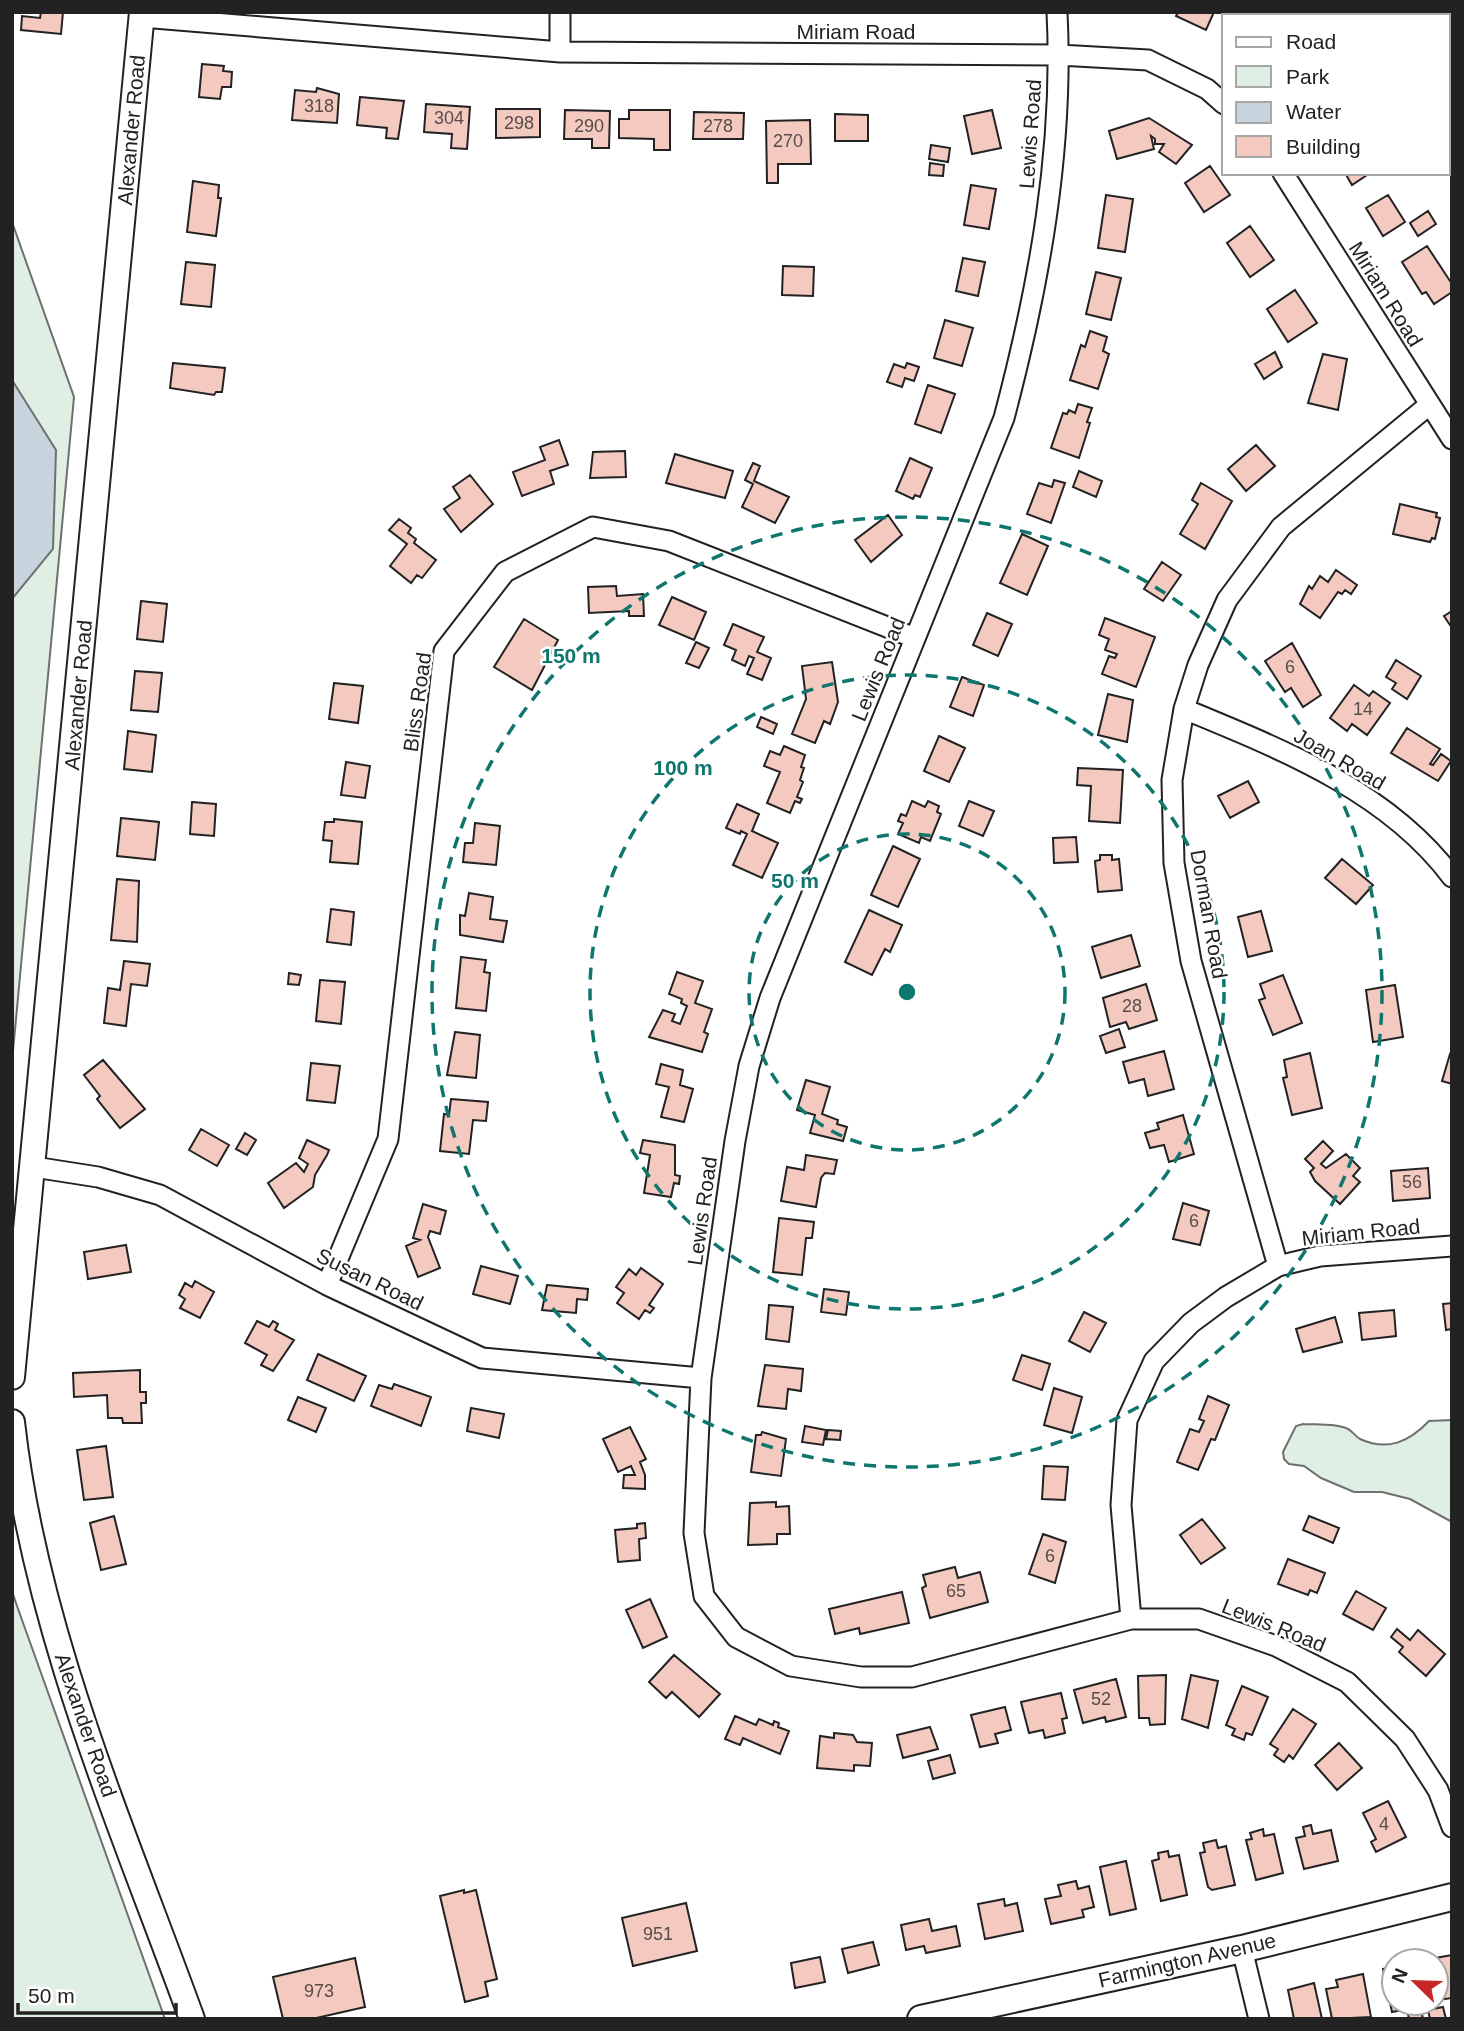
<svg xmlns="http://www.w3.org/2000/svg" width="1464" height="2031" viewBox="0 0 1464 2031" font-family="Arial,sans-serif">
<style>
.green{fill:#e0efe3;stroke:#6f6f6f;stroke-width:2}
.water{fill:#c7d3dd;stroke:#6f6f6f;stroke-width:2}
.building{fill:#f3c9c0;stroke:#222;stroke-width:2}
.lines{fill:none;stroke-linecap:round;stroke-linejoin:round}
.minor-casing{stroke:#222;stroke-width:23}
.tertiary-casing{stroke:#222;stroke-width:28}
.secondary-casing{stroke:#222;stroke-width:30}
.minor{stroke:#fff;stroke-width:19}
.tertiary{stroke:#fff;stroke-width:24}
.secondary{stroke:#fff;stroke-width:26}
.ring{fill:none;stroke:#0f766e;stroke-width:3.5;stroke-dasharray:12 9}
.labels{text-anchor:middle;dominant-baseline:central;stroke-width:5;stroke-linejoin:round;paint-order:stroke}
.number-label{font-size:18px;fill:#564c4a}
.street-label{font-size:21px;fill:#222;stroke:#fff}
.centre{fill:#0f766e;stroke:#fff;stroke-width:3.5}
.ring-label{font-size:21px;text-anchor:middle;font-weight:bold;fill:#0f766e;stroke:#fff;stroke-width:5;stroke-linejoin:round;paint-order:stroke}
</style>
<rect width="100%" height="100%" fill="#fff"/>
<!-- green -->
<path class="green" d="M12,222L74,397L12,1062Z
M1452,1420V1522L1410,1499L1382,1492H1354L1321,1478L1304,1466L1289,1464L1284,1459L1283,1452L1296,1426L1303,1424C1316,1425 1336,1423 1348,1429C1352,1431 1355,1436 1360,1439C1388,1452 1410,1441 1429,1421Z
M12,1591L17,1606L165,2019H12Z"/>
<!-- water -->
<path class="water" d="M12,380L56,450L53,549L12,599Z"/>
<!-- building -->
<path class="building" d="M41,12H63L61,34L21,30L22,16L40,18Z
M1178,12H1214L1206,30L1176,16Z
M202,64L224,66L223,71L232,72L231,87H222L220,99L199,97Z
M317,88L339,94L337,123L292,120L295,90L316,92Z
M360,97L404,101L398,139L386,138L387,128L357,125Z
M426,104L470,107L467,149L451,148L452,134L424,132Z
M496,109H540V137L496,138Z
M565,110L610,111L609,148H592V139H564Z
M629,110H670V150H654V139L619,138V119H629Z
M992,110L1001,148L972,154L964,116Z
M694,112L744,113L743,139H693Z
M835,114L868,115V141H835Z
M1149,118L1192,145L1176,164L1159,152L1164,144H1155V139L1151,136L1154,149L1117,159L1109,131Z
M810,120L811,164H778V183H767L766,121Z
M931,145L950,148L948,162L929,159Z
M930,163L944,165L943,176L929,175Z
M1210,166L1230,195L1204,212L1185,183Z
M1345,173H1370L1352,185Z
M193,181L219,185L218,198H221L216,236L187,232Z
M971,185L996,189L989,229L964,225Z
M1106,195L1133,199L1125,252L1098,248Z
M1388,195L1405,222L1383,236L1366,208Z
M1428,211L1436,224L1418,236L1410,223Z
M1250,226L1274,260L1250,277L1227,243Z
M1427,246L1452,284V292L1434,304L1426,292L1422,294L1402,262Z
M963,258L985,262L978,296L956,291Z
M186,262L215,265L211,307L181,304Z
M783,266L814,267L813,296L782,295Z
M1096,272L1121,278L1111,320L1086,314Z
M1295,290L1317,323L1288,342L1267,309Z
M945,320L973,328L962,366L934,358Z
M1090,331L1107,337L1103,351L1109,354L1098,389L1070,380L1081,345L1085,347Z
M1275,352L1282,367L1264,379L1255,364Z
M1323,354L1347,359L1338,410L1308,403Z
M173,363L225,368L222,392H216L214,395L170,388Z
M907,363L919,367L914,381L905,378L902,387L887,382L894,364L905,368Z
M928,385L955,394L941,433L915,424Z
M1078,404L1092,408L1087,422L1090,423L1079,458L1051,448L1063,413L1067,414L1069,410L1075,413Z
M559,440L568,465L550,471L554,484L522,496L513,472L545,460L540,447Z
M1256,445L1275,466L1246,491L1228,469Z
M625,451L626,477L590,478L593,452Z
M675,454L733,471L725,498L666,483Z
M910,458L932,468L920,497L915,495L913,499L896,491Z
M753,463L760,466L754,481L789,497L775,523L742,507L753,484L745,480Z
M1079,471L1102,481L1096,497L1073,487Z
M470,475L493,504L461,532L444,509L460,498L453,487Z
M1054,480L1065,483L1051,523L1027,514L1039,483L1052,487Z
M1201,483L1232,501L1205,549L1180,534L1198,504L1192,500Z
M1400,504L1437,513L1436,517L1440,518L1435,539L1432,538L1430,542L1393,534Z
M888,515L902,535L871,562L855,540Z
M399,519L411,528L408,533L416,539L414,543L436,560L422,578L417,575L411,583L390,566L407,544L389,530Z
M1022,534L1048,546L1027,595L1000,583Z
M1162,562L1181,575L1163,601L1144,589Z
M1336,570L1357,585L1351,594L1345,590L1342,594L1338,592L1320,618L1300,604L1309,586L1312,589L1320,576L1328,582Z
M616,586L617,596L643,594L644,616H629V611L589,613L588,587Z
M672,597L706,612L694,640L659,625Z
M141,601L167,604L163,642L137,639Z
M1452,611V628L1444,616Z
M987,613L1012,624L998,656L973,645Z
M1105,618L1155,637L1136,687L1102,674L1109,656L1115,658L1117,654L1105,650L1109,639L1099,635Z
M524,619L558,640L532,690L494,667Z
M733,624L764,637L757,652L771,658L762,680L747,674L754,658L749,656L745,666L732,660L736,650L724,645Z
M696,642L709,648L699,668L686,663Z
M1292,643L1321,695L1303,707L1291,688L1285,692L1265,661Z
M1396,660L1421,676L1407,699L1392,689L1396,683L1386,677Z
M832,662L838,702L830,724L824,721L815,743L792,734L806,699L802,666Z
M135,671L162,673L158,712L131,710Z
M962,677L984,685L973,716L950,707Z
M334,683L363,686L358,723L329,719Z
M1354,685L1369,696L1373,691L1390,703L1367,735L1352,724L1347,731L1330,718Z
M1108,694L1133,700L1127,742L1098,735Z
M761,717L777,724L773,734L757,727Z
M1407,728L1440,749L1430,764L1433,765L1441,754L1451,761L1438,781L1391,753Z
M128,731L156,735L152,772L124,769Z
M939,736L965,748L949,782L924,771Z
M784,746L805,755L801,767L804,768L800,780L803,782L797,797L802,799L800,803L795,801L790,813L767,803L780,772L764,766L770,751L780,755Z
M346,762L370,766L365,798L341,795Z
M1078,768L1123,770L1120,823L1089,821L1091,786L1077,785Z
M1248,781L1259,802L1230,818L1218,796Z
M912,801L925,807L928,801L939,806L937,812L941,814L930,841L921,837L919,843L898,834L903,823L898,821L901,814L906,816Z
M969,801L994,811L983,836L959,826Z
M192,802L216,804L214,836L190,834Z
M737,804L759,814L752,831L778,843L762,878L733,865L747,834L741,831L740,834L726,828Z
M121,818L159,822L155,860L117,856Z
M334,819L362,822L358,864L330,862L332,841L323,840L325,822H334Z
M475,823L500,826L496,865L463,862L465,843H473Z
M1076,837L1078,862L1054,863L1053,838Z
M893,846L920,859L898,907L871,895Z
M1100,855H1112V860L1119,859L1122,890L1098,892L1095,861L1100,860Z
M1342,859L1373,885L1356,904L1325,878Z
M117,879L139,881L137,942L111,940Z
M469,893L493,897L490,919L507,921L503,942L460,935V915L465,916Z
M331,909L354,912L351,945L327,942Z
M869,910L902,925L890,952L885,949L872,975L845,962Z
M1261,911L1272,951L1248,957L1238,917Z
M1131,935L1140,966L1101,978L1092,947Z
M461,957L486,960L484,972L490,973L486,1011L456,1008Z
M124,961L150,964L147,986L131,984L126,1026L104,1023L108,988L120,990Z
M677,972L703,981L695,1003L712,1009L704,1032L708,1034L702,1052L649,1037L663,1010L675,1014L672,1021L680,1024L687,1006L681,1003L682,999L669,994Z
M289,973L301,975L299,985L288,984Z
M1283,975L1302,1023L1273,1035L1259,1000L1265,998L1260,984Z
M320,980L345,982L341,1024L316,1021Z
M1146,984L1157,1020L1129,1029L1126,1022L1110,1027L1103,998Z
M1395,985L1403,1037L1373,1042L1366,990Z
M1119,1029L1125,1047L1106,1053L1100,1036Z
M455,1032L480,1035L476,1078L447,1075Z
M1164,1051L1174,1089L1148,1096L1144,1079L1129,1083L1123,1062Z
M1310,1053L1322,1108L1292,1115L1283,1078L1287,1077L1284,1060Z
M1450,1054L1452,1055V1084L1442,1081Z
M103,1060L145,1109L120,1128L97,1099L100,1096L84,1075Z
M311,1063L340,1066L335,1103L307,1100Z
M661,1064L683,1070L680,1085L693,1089L684,1122L661,1117L669,1087L656,1084Z
M806,1080L830,1087L822,1114L838,1120L837,1124L847,1127L843,1141L810,1133L815,1115L797,1110Z
M451,1099L488,1102L486,1121L473,1120L469,1154L440,1151L444,1114L449,1115Z
M1183,1115L1194,1154L1169,1162L1164,1145L1150,1148L1145,1133L1159,1129L1157,1123Z
M201,1129L229,1145L217,1166L189,1150Z
M245,1133L256,1140L247,1155L236,1149Z
M307,1140L329,1150L327,1155L315,1175L313,1187L284,1208L268,1183L296,1163L304,1172L308,1164L299,1158Z
M643,1140L675,1145V1175L680,1176L679,1184L674,1183L671,1197L644,1193L650,1155L640,1153Z
M1323,1141L1333,1151L1321,1164L1326,1168L1346,1154L1360,1168L1353,1176L1360,1182L1340,1204L1315,1181L1310,1172L1314,1168L1305,1159Z
M806,1155L837,1160L834,1174L825,1173L821,1178L816,1207L781,1201L787,1167L804,1170Z
M1428,1168L1430,1198L1393,1201L1391,1171Z
M1183,1203L1209,1211L1200,1245L1173,1239Z
M423,1204L446,1211L440,1234L430,1231L428,1237L440,1268L418,1277L406,1246L420,1240L413,1238Z
M779,1218L814,1222L812,1238H806L802,1275L773,1272Z
M126,1245L131,1272L88,1279L84,1252Z
M481,1266L518,1276L510,1304L473,1294Z
M641,1268L663,1284L649,1305L654,1308L650,1313L645,1310L639,1319L617,1303L624,1293L616,1287L629,1269L636,1275Z
M195,1281L214,1292L200,1318L180,1308L185,1299L179,1295L185,1283L192,1287Z
M547,1285L588,1289L587,1300L577,1299L576,1313L542,1310Z
M824,1289L849,1292L846,1315L821,1312Z
M1452,1303V1329L1446,1330L1443,1304Z
M769,1305L793,1307L789,1342L766,1339Z
M1394,1310L1396,1336L1362,1340L1359,1313Z
M1084,1312L1106,1323L1090,1352L1069,1341Z
M1335,1317L1342,1342L1303,1352L1296,1329Z
M257,1321L269,1327L273,1321L278,1324L275,1330L294,1340L273,1371L261,1365L267,1355L245,1343Z
M318,1354L366,1376L354,1401L307,1380Z
M1022,1355L1050,1364L1042,1390L1013,1380Z
M765,1365L803,1369L801,1391L788,1389L786,1409L758,1406Z
M140,1370V1392H146V1403H141L142,1423H123L122,1418H108L107,1395L74,1397L73,1373Z
M394,1384L431,1397L421,1426L371,1406L379,1385L392,1389Z
M1054,1388L1082,1397L1072,1433L1044,1425Z
M1208,1396L1229,1405L1215,1440L1211,1439L1198,1470L1177,1462L1190,1429L1199,1432L1204,1421L1199,1419Z
M298,1397L326,1408L316,1432L288,1420Z
M471,1408L504,1414L499,1438L467,1431Z
M805,1426L826,1430L823,1445L802,1442Z
M630,1427L646,1459L640,1462L645,1475V1489L623,1488L624,1475H635L631,1466L618,1472L603,1439Z
M828,1430L841,1431L840,1440L826,1439Z
M762,1432L786,1439L781,1476L751,1472L756,1435H761Z
M106,1446L113,1497L84,1500L77,1450Z
M1044,1466L1068,1467L1065,1500L1042,1499Z
M776,1502V1507L789,1506L790,1534H777V1544L748,1545L750,1503Z
M114,1516L126,1564L101,1570L90,1523Z
M1309,1516L1339,1528L1333,1543L1303,1530Z
M1202,1519L1225,1548L1201,1564L1180,1535Z
M645,1523L646,1538L639,1539L640,1560L618,1562L615,1530L637,1528V1524Z
M1043,1534L1066,1542L1055,1583L1029,1574Z
M1288,1559L1325,1573L1317,1593L1310,1590L1308,1595L1278,1584Z
M955,1567L958,1578L980,1572L988,1602L930,1618L922,1588L926,1586L923,1575Z
M1356,1591L1386,1608L1373,1630L1343,1614Z
M902,1592L909,1623L860,1634L859,1628L835,1634L829,1609Z
M650,1599L667,1637L643,1648L626,1610Z
M1397,1629L1410,1640L1418,1630L1445,1654L1426,1676L1399,1652L1403,1647L1391,1637Z
M674,1655L720,1694L699,1717L672,1692L666,1698L649,1682Z
M1166,1675L1165,1724L1150,1725L1149,1718H1139L1138,1676Z
M1191,1675L1218,1681L1208,1728L1182,1719Z
M1116,1679L1126,1717L1106,1722L1105,1717L1083,1723L1074,1690Z
M1242,1686L1268,1697L1252,1735L1246,1733L1244,1740L1232,1735L1235,1729L1226,1725Z
M1061,1693L1067,1718L1062,1719L1065,1733L1045,1738L1043,1730L1029,1733L1021,1702Z
M1005,1707L1011,1730L995,1734L998,1743L980,1747L971,1715Z
M1293,1709L1316,1724L1293,1759L1289,1755L1284,1762L1274,1755L1278,1749L1270,1744Z
M735,1716L756,1725L759,1719L773,1725L774,1721L779,1723L778,1727L789,1731L780,1754L743,1738L740,1745L725,1739Z
M930,1727L938,1749L903,1758L897,1735Z
M834,1733L853,1735L857,1742L872,1743L870,1766L854,1765V1771L817,1768L820,1736L834,1738Z
M1339,1743L1362,1768L1337,1790L1315,1765Z
M950,1755L955,1773L933,1779L928,1761Z
M1388,1801L1406,1837L1376,1852L1371,1842L1376,1839L1363,1813Z
M1311,1825L1313,1834L1331,1830L1338,1861L1304,1869L1296,1838L1305,1836L1303,1827Z
M1263,1829L1264,1836L1274,1834L1283,1873L1256,1880L1246,1840L1252,1839L1250,1833Z
M1216,1840L1218,1848L1226,1846L1235,1885L1212,1890L1208,1887L1200,1853L1205,1852L1203,1843Z
M1168,1851L1169,1857L1179,1855L1187,1895L1161,1901L1152,1861L1159,1859L1158,1853Z
M1126,1861L1136,1909L1110,1915L1100,1867Z
M1076,1881L1078,1889L1089,1886L1094,1907L1082,1910L1084,1917L1051,1924L1045,1899L1061,1896L1058,1885Z
M464,1890V1893L476,1890L497,1979L485,1982L488,1996L465,2002L440,1896Z
M1004,1899L1005,1906L1017,1903L1023,1931L985,1939L978,1904Z
M686,1903L697,1951L633,1966L622,1918Z
M929,1919L932,1931L956,1926L960,1946L926,1953L924,1946L906,1950L901,1925Z
M873,1942L879,1965L848,1973L842,1949Z
M1452,1955V1998L1438,2000L1436,1961L1430,1959Z
M820,1957L825,1982L795,1988L791,1963Z
M355,1958L365,2007L312,2019H283L273,1977Z
M1394,1966V2003H1423L1420,2005L1423,2019H1409L1407,2009L1392,2012L1383,1969Z
M1363,1974L1371,2017L1332,2019L1326,1989L1338,1987L1336,1980Z
M1314,1983L1322,2019H1294L1288,1990Z
M1443,2007L1446,2019H1430L1428,2010Z"/>
<g class="lines">
<!-- minor casing -->
<g class="minor-casing">
<path id="minor" d="M1057,12C1064,149 1039,286 1004,418L770,998L749,1066L735,1141L701,1378L694,1533L704,1596L736,1637L791,1666L861,1677H912L1131,1619H1199L1276,1646L1347,1682L1405,1739L1438,1790L1452,1827
M142,17L560,52L1059,55L1148,60L1207,89L1224,104
M560,52V12
M1283,173L1452,439
M1184,709C1281,749 1388,791 1452,877
M34,1167L98,1177L160,1195L327,1285L482,1358L701,1378
M1278,1266L1191,961L1174,863L1172,780L1184,709L1198,665L1227,600L1281,527L1429,405
M327,1285L388,1139L444,651L505,572L593,527L669,541L915,638
M1131,1619L1121,1505L1127,1420L1154,1361L1191,1323L1226,1297L1278,1266L1320,1256L1452,1246
M1242,1949L1259,2019"/>
</g>
<!-- tertiary casing -->
<g class="tertiary-casing">
<path id="tertiary" d="M12,1377L142,12
M12,1422C35,1629 121,1824 192,2019"/>
</g>
<!-- secondary casing -->
<g class="secondary-casing">
<path id="secondary" d="M921,2019L1242,1949L1452,1897"/>
</g>
<!-- minor -->
<use href="#minor" class="minor"/>
<!-- tertiary -->
<use href="#tertiary" class="tertiary"/>
<!-- secondary -->
<use href="#secondary" class="secondary"/>
</g>
<!-- distance rings -->
<g class="ring">
<circle cx="907" cy="992" r="158"/>
<circle cx="907" cy="992" r="317"/>
<circle cx="907" cy="992" r="475"/>
</g>
<g class="labels">
<!-- number labels -->
<g class="number-label">
<text x="319" y="106">318</text>
<text x="449" y="118">304</text>
<text x="519" y="123">298</text>
<text x="589" y="126">290</text>
<text x="718" y="126">278</text>
<text x="788" y="141">270</text>
<text x="1290" y="667">6</text>
<text x="1363" y="709">14</text>
<text x="1132" y="1006">28</text>
<text x="1412" y="1182">56</text>
<text x="1194" y="1221">6</text>
<text x="1050" y="1556">6</text>
<text x="956" y="1591">65</text>
<text x="1101" y="1699">52</text>
<text x="1384" y="1824">4</text>
<text x="658" y="1934">951</text>
<text x="319" y="1991">973</text>
</g>
<!-- street labels -->
<g class="street-label">
<text x="856" y="31">Miriam Road</text>
<text transform="translate(131 130) rotate(-85)">Alexander Road</text>
<text transform="translate(1030 134) rotate(-86)">Lewis Road</text>
<text transform="translate(1386 294) rotate(58)">Miriam Road</text>
<text transform="translate(878 669) rotate(-68)">Lewis Road</text>
<text transform="translate(78 695) rotate(-85)">Alexander Road</text>
<text transform="translate(417 702) rotate(-82)">Bliss Road</text>
<text transform="translate(1340 759) rotate(30)">Joan Road</text>
<text transform="translate(1209 914) rotate(80)">Dorman Road</text>
<text transform="translate(702 1211) rotate(-82)">Lewis Road</text>
<text transform="translate(1361 1232) rotate(-6)">Miriam Road</text>
<text transform="translate(370 1279) rotate(26)">Susan Road</text>
<text transform="translate(1274 1625) rotate(22)">Lewis Road</text>
<text transform="translate(86 1725) rotate(71)">Alexander Road</text>
<text transform="translate(1187 1960) rotate(-13)">Farmington Avenue</text>
</g>
</g>
<circle cx="907" cy="992" r="10" class="centre"/>
<g class="ring-label">
<text x="571" y="663">150 m</text>
<text x="683" y="775">100 m</text>
<text x="795" y="888">50 m</text>
</g>
<!-- border -->
<rect width="1464" height="2031" fill="none" stroke="#222222" stroke-width="28"/>
<!-- legend -->
<rect x="1222" y="14" width="228" height="161" fill="#ffffff" stroke="#a7a7a7" stroke-width="2"/>
<rect x="1236" y="37" width="35" height="10" fill="#ffffff" stroke="#a7a7a7" stroke-width="2"/>
<text x="1286" y="49" font-size="21" fill="#222222">Road</text>
<rect x="1236" y="66" width="35" height="21" fill="#e0efe3" stroke="#a7a7a7" stroke-width="2"/>
<text x="1286" y="84" font-size="21" fill="#222222">Park</text>
<rect x="1236" y="102" width="35" height="21" fill="#c7d3dd" stroke="#a7a7a7" stroke-width="2"/>
<text x="1286" y="119" font-size="21" fill="#222222">Water</text>
<rect x="1236" y="136" width="35" height="21" fill="#f3c9c0" stroke="#a7a7a7" stroke-width="2"/>
<text x="1286" y="154" font-size="21" fill="#222222">Building</text>
<!-- north arrow -->
<g transform="translate(1415 1982) rotate(293)"><circle r="33" fill="#ffffff" stroke="#a7a7a7" stroke-width="2"/>
<path d="M0-5L12 26L0 18L-12 26Z" fill="#c62828"/>
<text y="-10" font-size="19" font-weight="bold" text-anchor="middle" fill="#222222">N</text>
</g>
<!-- scale -->
<path d="M18 2003v10h158v-10" fill="none" stroke="#222222" stroke-width="3.5"/>
<text x="28" y="2003" font-size="21" fill="#222222" stroke="#ffffff" stroke-width="5" paint-order="stroke">50 m</text>
</svg>
